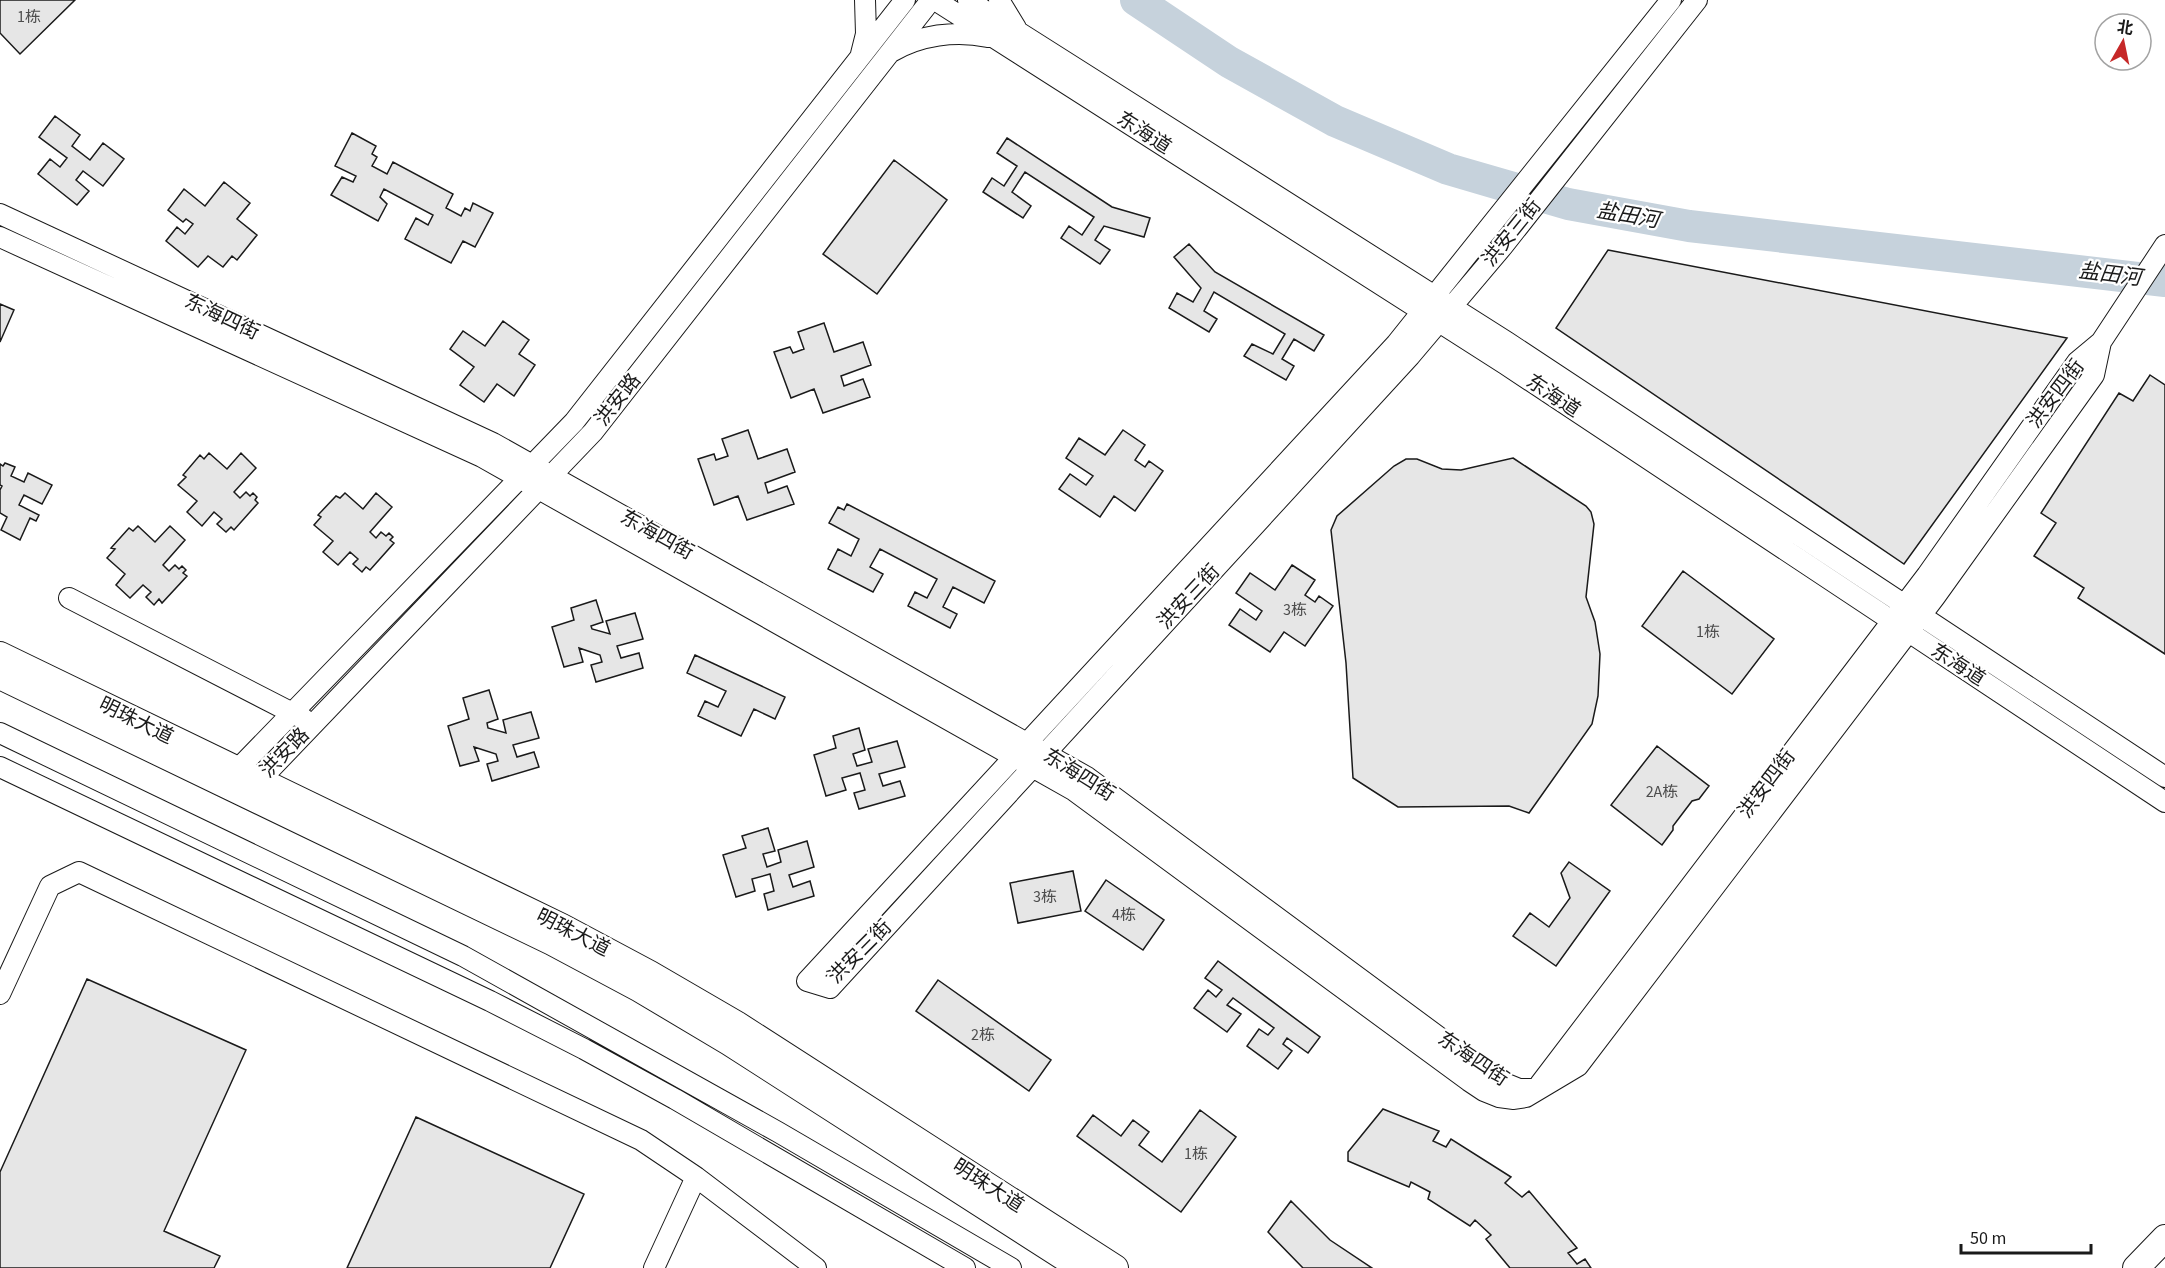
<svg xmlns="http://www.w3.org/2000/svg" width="2165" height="1268" viewBox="0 0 2165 1268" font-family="'Source Sans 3','Noto Sans SC',sans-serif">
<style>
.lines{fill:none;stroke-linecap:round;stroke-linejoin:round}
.river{stroke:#c6d2dc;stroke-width:32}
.building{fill:#e6e6e6;stroke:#1a1a1a;stroke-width:1.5}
.minor-casing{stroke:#1a1a1a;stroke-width:22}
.major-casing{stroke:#1a1a1a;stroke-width:28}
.minor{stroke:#fff;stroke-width:20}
.major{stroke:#fff;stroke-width:26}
.labels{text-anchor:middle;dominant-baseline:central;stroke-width:4.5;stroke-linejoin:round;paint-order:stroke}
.number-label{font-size:16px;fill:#4d4d4d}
.street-label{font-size:20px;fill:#1a1a1a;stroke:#fff}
.water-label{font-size:21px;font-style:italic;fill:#1a1a1a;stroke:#fff}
</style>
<rect width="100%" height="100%" fill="#fff"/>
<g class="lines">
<!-- river -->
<path class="river" d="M1136,0L1229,62L1335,121L1448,169L1568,204L1689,226L2165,281"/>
</g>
<!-- building -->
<path class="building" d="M0,0H75L20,54L0,33Z
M55,116L80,135L72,146L90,160L103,143L124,159L103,186L83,171L76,180L89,191L77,205L38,174L50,159L60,167L67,158L39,137Z
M352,133L376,146L372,154L377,157L372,166L387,174L393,162L453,194L446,208L461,216L465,208L470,211L473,203L493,213L475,247L463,241L451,263L405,239L416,218L428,225L433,215L384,189L380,197L387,204L378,221L331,195L342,177L353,182L356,176L335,166Z
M1007,138L1112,207L1150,218L1144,237L1104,226L1095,240L1110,250L1100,264L1061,238L1069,226L1082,235L1094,217L1025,172L1012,192L1031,206L1023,218L983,192L992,178L1004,186L1017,166L997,153Z
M894,160L947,200L877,294L823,254Z
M224,182L250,203L237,219L257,235L237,260L232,256L223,267L208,256L198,267L166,241L177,227L185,234L193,224L186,219L183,222L168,210L184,189L205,206Z
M1189,244L1215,272L1324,335L1314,351L1294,339L1282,359L1294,366L1286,380L1244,356L1252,344L1273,354L1285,334L1214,292L1204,311L1217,319L1209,332L1169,308L1177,293L1193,302L1201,288L1174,257Z
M1608,250L2067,338L1904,564L1556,328Z
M0,304L14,310L0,342Z
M503,321L529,340L519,354L535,365L514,396L497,384L484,402L460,385L474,367L450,349L463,331L485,346Z
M824,323L834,352L863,342L871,365L841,376L844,386L863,379L870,397L823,413L814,389L791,398L774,352L790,347L793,353L804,349L798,332Z
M2150,375L2165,385V654L2078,598L2084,588L2034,556L2056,523L2041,513L2119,393L2133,401Z
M748,430L758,459L787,449L795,472L765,483L768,493L787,486L794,504L747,520L738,496L714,505L698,459L714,454L716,460L728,456L722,439Z
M1123,430L1145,445L1135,460L1145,467L1149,461L1163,471L1135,511L1114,496L1100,517L1059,489L1070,474L1086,485L1093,476L1066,458L1079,438L1105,455Z
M209,453L227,469L241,453L256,468L234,492L240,498L246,492L250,496L253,493L257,497L255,500L258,503L234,530L231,527L226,532L217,524L222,519L214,512L202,526L187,512L197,501L178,485L186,477L183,475L200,455L204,459Z
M1513,458L1586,506L1591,512L1594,524L1586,597L1595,622L1600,654L1598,696L1592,724L1529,813L1509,806L1398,807L1353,778L1346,663L1331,530L1337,516L1394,466L1406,459H1417L1442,469L1461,470Z
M5,463L15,467L11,476L24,482L28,473L52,485L42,504L24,495L19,505L39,515L36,521L30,518L20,540L1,530L7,517L0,513V490L2,486L0,485V464L3,466Z
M345,493L363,509L376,493L392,507L370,532L376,538L381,532L386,536L389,533L393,537L390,540L394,543L370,570L366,567L362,572L353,564L358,559L350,552L338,565L323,552L333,541L314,525L321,517L318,515L336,496L340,498Z
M847,504L995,581L984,603L953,587L943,607L957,614L950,628L908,606L915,592L927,598L937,579L880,549L870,567L883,574L873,592L828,569L838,549L851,556L859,539L829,523L838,507L844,510Z
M138,526L155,542L170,526L185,540L163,565L169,571L175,565L179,569L182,566L186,570L183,573L187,576L162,603L159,599L154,605L146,597L151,592L143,585L130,598L116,585L125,574L107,558L115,549L111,548L129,528L133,531Z
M1292,565L1315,580L1305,595L1315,602L1319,596L1333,606L1305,646L1284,632L1270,652L1229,625L1240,609L1256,620L1262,611L1236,593L1250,573L1275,590Z
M1683,571L1774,639L1732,694L1642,626Z
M596,600L603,622L591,626L592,629L610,634L606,621L635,613L643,639L617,646L621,658L639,653L643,668L596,682L591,665L602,662L600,655L579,648L583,662L564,667L552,627L574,620L571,608Z
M695,655L785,697L775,719L754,709L741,736L698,716L705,701L718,707L726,691L687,673Z
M489,690L498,719L487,723L488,728L506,733L503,720L531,712L539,738L513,745L517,757L534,752L539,767L492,781L487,764L498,761L496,754L474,747L479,761L460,766L448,726L469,719L463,698Z
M859,728L865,750L853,754L857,766L872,762L868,749L897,741L905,767L879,774L883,786L900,781L905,796L859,809L854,793L865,790L860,773L842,778L846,790L826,796L814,755L836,748L833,736Z
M1657,746L1709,786L1699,799L1692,801L1673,826V830L1662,845L1611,805Z
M768,828L775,851L763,854L767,867L781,862L778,850L807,841L814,867L789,875L793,887L810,881L814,896L768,910L764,894L774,891L770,874L752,879L755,891L736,897L723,855L746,848L742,836Z
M1569,862L1610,891L1556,966L1513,936L1530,913L1549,927L1570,898L1561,873Z
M1073,871L1081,911L1018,923L1010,883Z
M1106,880L1164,920L1143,950L1085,911Z
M1218,961L1320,1037L1308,1053L1287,1038L1283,1044L1292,1051L1278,1069L1247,1046L1259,1029L1268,1035L1274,1028L1233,998L1227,1005L1241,1014L1227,1032L1194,1008L1208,990L1216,997L1222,990L1205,978Z
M87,979L246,1050L164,1231L220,1256L214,1268H0V1172Z
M938,980L1051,1060L1029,1091L916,1011Z
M1383,1109L1439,1131L1433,1141L1446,1147L1451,1139L1511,1177L1505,1183L1522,1197L1529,1191L1577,1248L1568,1253L1577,1264L1585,1259L1591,1268H1510L1486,1239L1491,1235L1475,1220L1470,1226L1428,1199L1430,1192L1411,1182L1409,1187L1348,1161V1152Z
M1200,1110L1236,1137L1181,1212L1077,1136L1093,1115L1121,1136L1133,1120L1149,1132L1139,1145L1162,1162Z
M416,1117L584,1194L550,1268H347Z
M1291,1201L1330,1240L1372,1268H1303L1268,1232Z"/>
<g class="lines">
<!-- minor casing -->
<g class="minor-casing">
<path id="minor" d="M905,0L574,422L237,770V790L259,781L593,432L931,0
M935,0L1505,364L2165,802
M968,0L1507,342L2165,777
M999,0L1016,28
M1671,0L1396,344L807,981L830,988L1410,356L1503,246L1697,0
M891,52C919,35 956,30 988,37
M861,54L866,34L865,0
M0,214L493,443L1087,777L1497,1080L1519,1089H1534
M0,237L482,457L1073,790L1469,1081L1484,1091L1499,1097L1514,1099L1526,1097L1578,1066L1935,597L2094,375L2101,342
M69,598L304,719
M0,733L463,956L778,1132L1011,1268
M0,767L490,1001L584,1049L675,1099L965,1268
M0,994L50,886L79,872L641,1140L696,1177L816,1268
M1540,1084L1927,575L2077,362L2101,342L2165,245
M654,1268L696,1177"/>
</g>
<!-- major casing -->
<g class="major-casing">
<path id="major" d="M0,655L562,927L650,974L736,1024L1115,1268
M0,676L552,942L640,989L729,1042L1081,1268
M2136,1268L2165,1238"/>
</g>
<!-- minor -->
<use href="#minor" class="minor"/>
<!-- major -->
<use href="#major" class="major"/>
</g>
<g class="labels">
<!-- number labels -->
<g class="number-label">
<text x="29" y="17">1栋</text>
<text x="1295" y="610">3栋</text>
<text x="1708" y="632">1栋</text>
<text x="1662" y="792">2A栋</text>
<text x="1045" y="897">3栋</text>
<text x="1124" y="915">4栋</text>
<text x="983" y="1035">2栋</text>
<text x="1196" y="1154">1栋</text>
</g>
<!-- street labels -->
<g class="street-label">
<text transform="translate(1144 133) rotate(33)">东海道</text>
<text transform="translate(1512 233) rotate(-51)">洪安三街</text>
<text transform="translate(222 317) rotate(25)">东海四街</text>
<text transform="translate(2056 394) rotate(-53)">洪安四街</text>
<text transform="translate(1553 396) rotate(34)">东海道</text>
<text transform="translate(618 400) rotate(-52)">洪安路</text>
<text transform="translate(657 535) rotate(29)">东海四街</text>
<text transform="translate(1189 597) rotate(-47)">洪安三街</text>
<text transform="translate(1958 665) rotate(33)">东海道</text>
<text transform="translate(136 721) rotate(26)">明珠大道</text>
<text transform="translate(285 753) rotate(-46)">洪安路</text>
<text transform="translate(1079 775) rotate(32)">东海四街</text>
<text transform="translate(1767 784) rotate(-53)">洪安四街</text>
<text transform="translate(573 933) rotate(27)">明珠大道</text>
<text transform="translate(860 952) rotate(-45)">洪安三街</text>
<text transform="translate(1473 1059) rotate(34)">东海四街</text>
<text transform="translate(988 1186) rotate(33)">明珠大道</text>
</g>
<!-- water labels -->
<g class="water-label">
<text transform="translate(1628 215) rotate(10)">盐田河</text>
<text transform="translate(2110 274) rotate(7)">盐田河</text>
</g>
</g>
<!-- north arrow -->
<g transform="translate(2123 42) rotate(9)"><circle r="28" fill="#ffffff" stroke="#a3a3a3" stroke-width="1.5"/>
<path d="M0-4.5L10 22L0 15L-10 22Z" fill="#c62828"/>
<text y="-9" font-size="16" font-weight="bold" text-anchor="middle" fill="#1a1a1a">北</text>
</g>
<!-- scale -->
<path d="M1961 1244v9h130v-9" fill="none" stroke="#1a1a1a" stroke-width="3"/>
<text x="1970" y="1244" font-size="18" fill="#1a1a1a" stroke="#ffffff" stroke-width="4.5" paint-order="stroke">50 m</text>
</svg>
